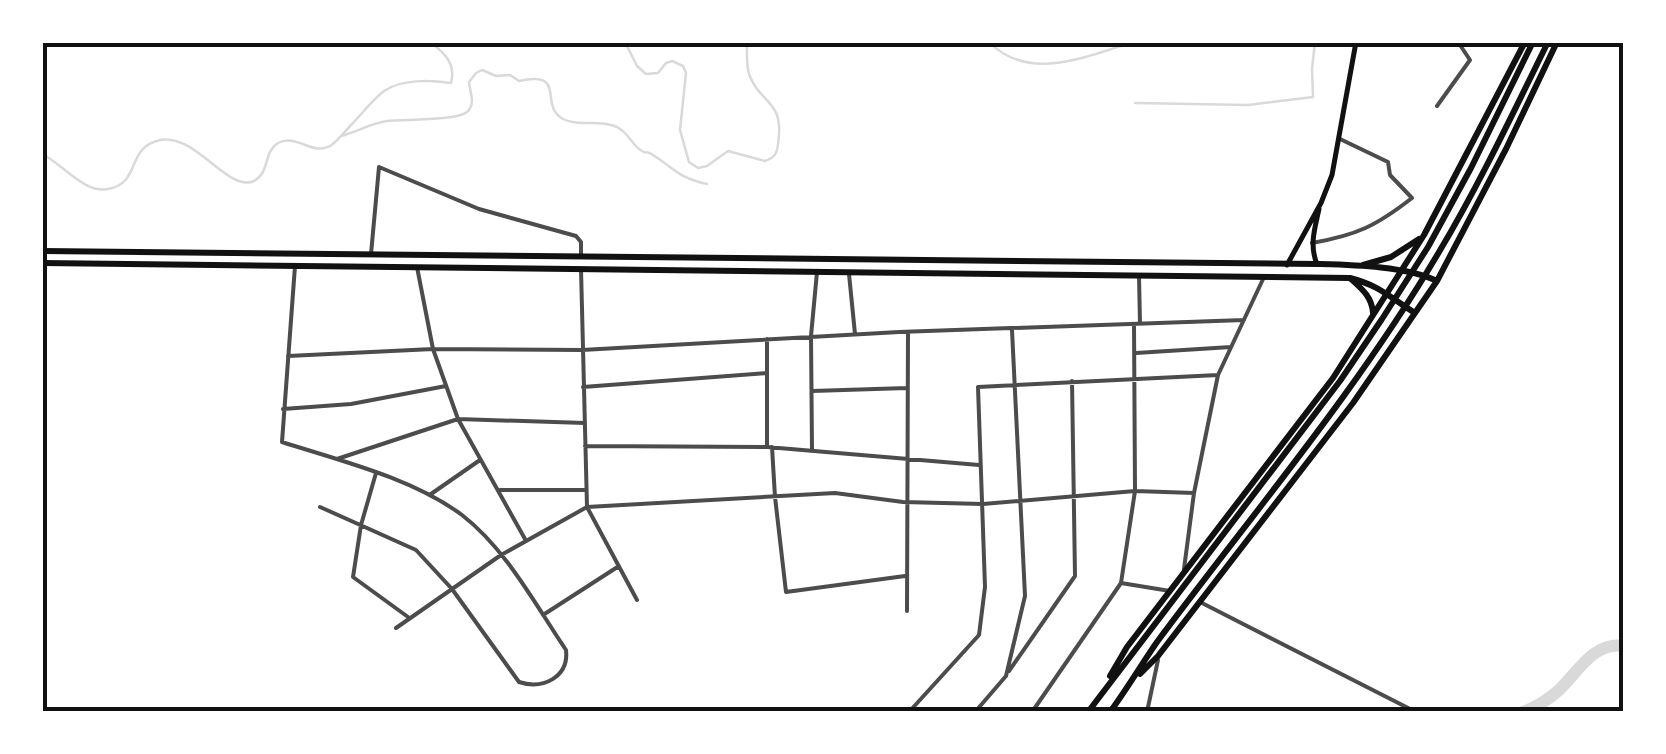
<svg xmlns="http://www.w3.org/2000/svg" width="1666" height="754" viewBox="0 0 1666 754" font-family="'Archivo Narrow',sans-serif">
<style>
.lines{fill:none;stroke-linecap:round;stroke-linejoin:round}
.stream{stroke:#d9d9d9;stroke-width:2.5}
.river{stroke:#d9d9d9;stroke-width:12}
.minor{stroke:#4c4c4c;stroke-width:4}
.secondary{stroke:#111;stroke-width:5}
.trunk{stroke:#111;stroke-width:6}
.neatline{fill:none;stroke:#111;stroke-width:4}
</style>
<rect width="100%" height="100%" fill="#fff"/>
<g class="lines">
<!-- stream -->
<path class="stream" d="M625,42L637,66L646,74L658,73L666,63L672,61L683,66L686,73L680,130L689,162L698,168L707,166L728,151L765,161C775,157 777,154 778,144C785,99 760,105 749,74C746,64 747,53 747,42
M989,42C1029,83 1088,56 1133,42
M1135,103L1248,105L1313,97L1312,69L1315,42
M341,136C357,132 371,123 387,121C403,119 456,121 467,112C476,104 470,93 469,82L476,73L482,70L496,76L510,75L519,81C568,70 538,105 563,119C579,127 600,119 617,127C627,132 631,142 639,149C649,156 643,149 653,155C675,169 679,178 707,184
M42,154C64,165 85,194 108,189C142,183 125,148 160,140C196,133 228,193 254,181C270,173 263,152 278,143C296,133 312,156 330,146C338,141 345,131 352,124C362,114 372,100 384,91C401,79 431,80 451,83C456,64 445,53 430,42"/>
<!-- river -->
<path class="river" d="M1523,712C1536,707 1548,700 1559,690C1578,672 1594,641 1624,646"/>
<!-- minor -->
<path class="minor" d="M1437,106L1470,60L1458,42
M1312,243C1357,235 1376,226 1412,198L1390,175L1388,162L1340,139
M371,254L379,167L479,209L576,236L581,242V256
M295,266L282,442C341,461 412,478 462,515C506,549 535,604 566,650C569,677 543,690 519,682L452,589L416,550L320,507
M417,267L433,349L458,419L525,539
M581,269L587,507L637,600
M849,274L855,334
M1139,276L1140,324
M767,339V447
M1136,353L1231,347
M288,356L433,349L582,350L899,332L1244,320
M583,387L767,373
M812,391L907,388
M283,409L351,404L446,386
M585,446L767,447L979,465
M772,447L775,497L786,592L905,576
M812,450L811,336L817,272
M337,459L458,419L585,423
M376,473L361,525L353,577L408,617
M500,490H585
M431,494L480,460
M1184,569L1194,493L1218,375L1264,277
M1121,583L1170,591
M1202,603L1416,712
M907,611L908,332
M543,615L619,566
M396,628L501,555L587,507L835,493L903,502L983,504L1135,491L1194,493
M1009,671L1075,576L1072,381
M909,712L979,635L985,587L978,387L1218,375
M975,712L1006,676L1025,596L1012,330
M1032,712L1121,583L1135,491L1134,325
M1147,712L1158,660"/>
<!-- secondary -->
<path class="secondary" d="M1317,264C1309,245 1315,228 1319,209
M1287,265L1321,203L1332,175L1356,42"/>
<!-- trunk -->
<path class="trunk" d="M42,251L1317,264C1352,265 1406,266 1437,281
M42,263L1350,278C1381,286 1389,297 1415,313
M1363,265L1391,257L1419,239
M1351,279C1362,289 1372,297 1373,313
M1140,674L1158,656L1353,403L1437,281L1506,149L1557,42
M1110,676L1127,647L1333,378L1424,235L1525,42
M1088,712L1340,381L1382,319L1428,247L1471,168L1533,42
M1110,712C1127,689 1141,665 1157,642C1253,513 1357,391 1439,252C1479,185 1513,113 1548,42"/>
</g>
<!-- border -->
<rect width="1666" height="754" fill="none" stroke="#ffffff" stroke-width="90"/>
<rect x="45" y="45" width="1576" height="664" class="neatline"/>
</svg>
